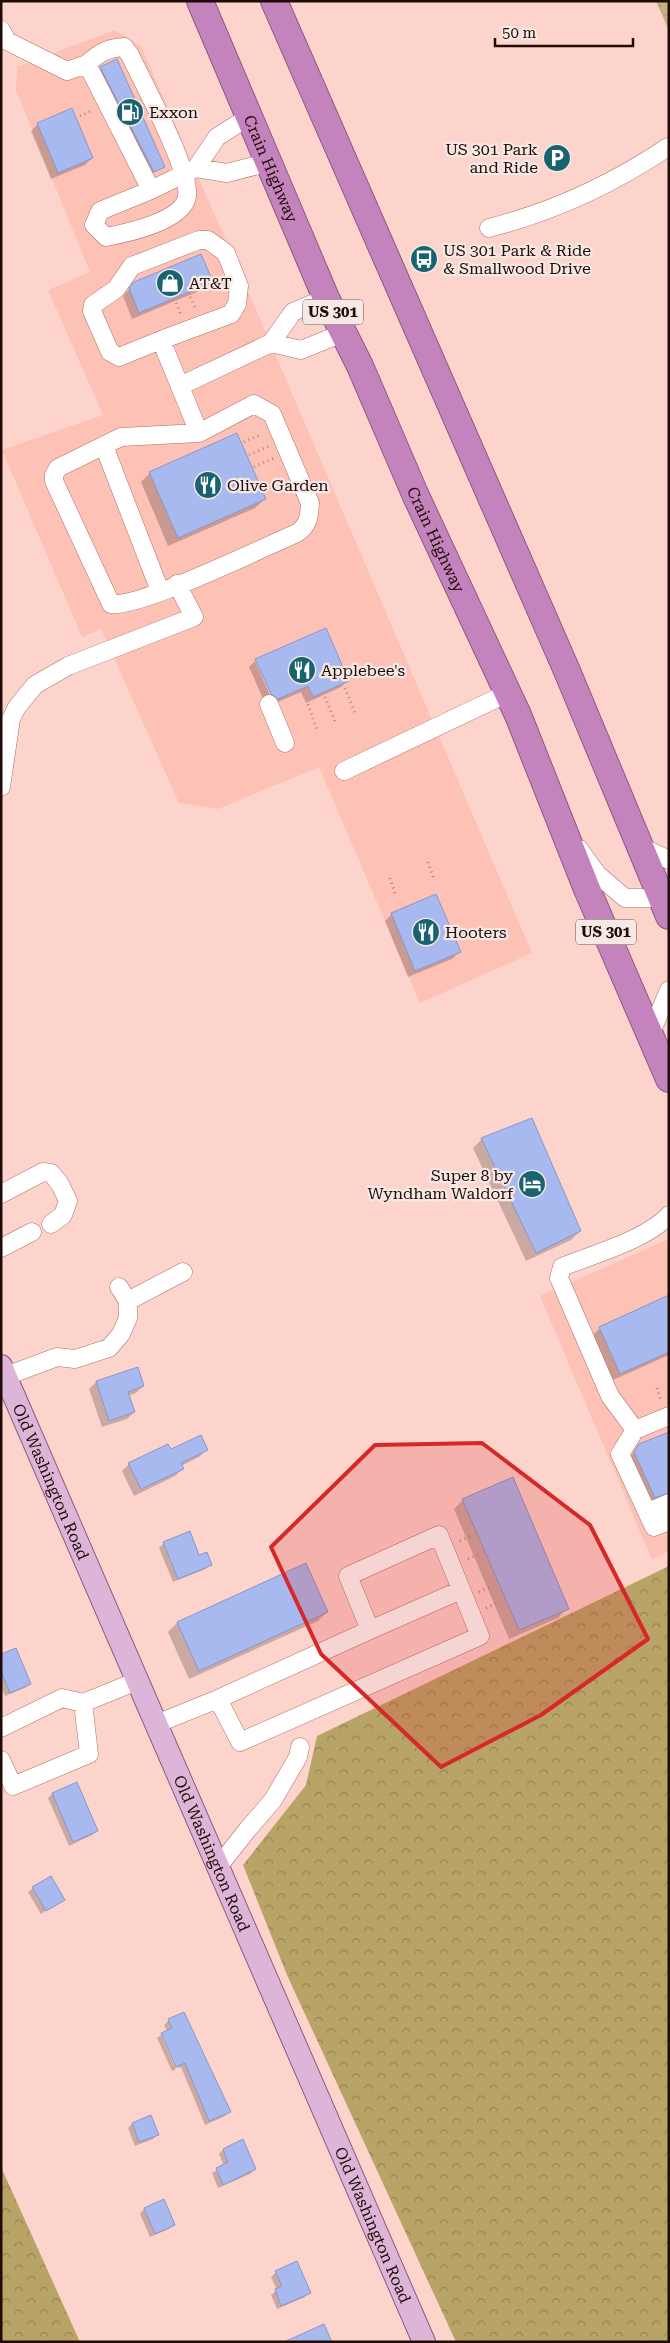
<svg xmlns="http://www.w3.org/2000/svg" width="670" height="2343" viewBox="0 0 670 2343" font-family="'Roboto Serif',serif">
<style>
.built{fill:#fdc1b6}
.forest{fill:url(#forest-crowns)}
.wetland{fill:url(#wetland-marsh)}
.shadow{fill:#0003;fill-rule:evenodd}
.building{fill:#a8b9ef;stroke:#8697cb}
.lines{fill:none;stroke-linecap:round;stroke-linejoin:round}
.minor-casing{stroke:#ac7065;stroke-width:19}
.major-casing{stroke:#8c597e;stroke-width:24}
.highway-casing{stroke:#8c597e;stroke-width:28}
.path{stroke:#ab8983;stroke-width:3;stroke-dasharray:1 4;stroke-linecap:butt}
.minor{stroke:#fff;stroke-width:18}
.major{stroke:#dcb5d8;stroke-width:22}
.highway{stroke:#c583be;stroke-width:26}
.marked{fill:#d62828;fill-opacity:0.2;stroke:#d62828;stroke-width:4;stroke-linejoin:round}
.labels{text-anchor:middle;dominant-baseline:central;stroke-width:4.5;stroke-linejoin:round;paint-order:stroke}
.shield{fill:#f6e8e5;stroke:#614d4a;stroke-width:1}
.shield-label{font-size:15px;font-weight:bold;fill:#210b07}
.poi-label{font-size:16px;fill:#210b07;stroke:#f6e8e5;text-anchor:start}
.street-label{font-size:16px;fill:#210b07;stroke:#f6e8e5}
</style>
<defs>
<pattern id="forest-crowns" width="20" height="18" patternUnits="userSpaceOnUse" patternTransform="scale(1.25)"><rect width="20" height="18" fill="#b9a467"/><path d="M2 6a3 3 0 1 1 6 0M12 15a3 3 0 1 1 6 0" fill="none" stroke="#968453"/></pattern>
<pattern id="wetland-marsh" width="20" height="14" patternUnits="userSpaceOnUse" patternTransform="scale(1.25)"><rect width="20" height="14" fill="#c2b285"/><path d="M1 5h8M5 5V1M11 12h8M15 12V8" fill="none" stroke="#a69871"/></pattern>
</defs>
<rect width="100%" height="100%" fill="#fdd4cc"/>
<!-- built -->
<path class="built" d="M115,30L141,46L264,328L532,953L420,1003L319,767L218,809L179,803L101,629L82,637L2,450L103,415L48,290L90,272L16,90L17,67Z
M669,1239V1551L652,1560L540,1296Z"/>
<!-- forest -->
<path class="forest" d="M669,1566V2342H456L287,1975L243,1865L306,1785L317,1736Z
M1,2167L80,2342H1Z"/>
<!-- wetland -->
<path class="wetland" d="M656,1H669V31Z"/>
<!-- shadow -->
<path class="shadow" d="M117,60L163,167L152,173L99,70Z
M38,124L92,158L85,165L51,179L31,131Z
M211,282L204,289L132,319L123,296L135,283Z
M150,473L265,499L255,508L168,546L141,482Z
M256,660L348,680L341,687L306,703L301,692L271,705L264,701L249,667ZM255,661H258L275,699L272,700Z
M392,914L459,952L452,959L408,977L385,921Z
M482,1139L580,1231L571,1240L526,1261L473,1148Z
M669,1297V1355L613,1380L593,1335L600,1328Z
M137,1368L143,1386L136,1393L128,1396L134,1412L127,1419L102,1427L89,1389L96,1382Z
M669,1433V1498L660,1497L650,1501L630,1457L639,1445Z
M206,1450L199,1457L181,1466L182,1469L175,1476L134,1496L122,1471L129,1464L170,1451Z
M463,1500L567,1608L558,1618L509,1639L454,1509Z
M164,1543L199,1557L210,1564L206,1569L173,1582L159,1548Z
M306,1564L327,1612L318,1621L189,1679L168,1632L177,1623Z
M1,1655L30,1684L25,1688L5,1696L1,1686Z
M52,1794L97,1831L92,1835L69,1846L48,1798Z
M33,1888L63,1899L41,1914L28,1892Z
M169,2020L212,2079L215,2078L229,2112L225,2116L205,2125L181,2067L178,2068L163,2034L167,2031L164,2025Z
M161,2035L176,2069L172,2071L157,2038Z
M150,2117L157,2135L153,2139L135,2146L128,2128L132,2124Z
M223,2150L255,2169L250,2174L218,2188L212,2173L224,2166L219,2154Z
M144,2209L174,2225L169,2229L150,2237L140,2214Z
M276,2272L309,2292L305,2297L277,2309L271,2295L277,2290L271,2277Z"/>
<!-- building -->
<path class="building" d="M117,59L165,167L154,172L100,67Z
M72,108L93,158L58,173L37,123Z
M201,254L213,282L139,313L129,288L134,282Z
M237,433L266,499L178,538L149,472Z
M326,628L349,681L313,697L308,686L278,699L271,694L255,659Z
M436,894L461,952L415,971L391,913Z
M532,1118L581,1231L536,1253L481,1138Z
M669,1295V1352L620,1374L599,1327Z
M138,1367L144,1386L128,1392L135,1412L109,1421L96,1381Z
M669,1432V1493L655,1498L634,1452L639,1444Z
M201,1435L208,1450L181,1463L184,1469L141,1489L128,1463L168,1444L171,1449Z
M513,1477L569,1609L519,1630L462,1499Z
M190,1531L199,1555L207,1552L212,1565L178,1579L163,1542Z
M306,1563L328,1612L199,1671L177,1622Z
M16,1648L31,1684L10,1693L1,1671V1654Z
M77,1782L98,1831L73,1842L52,1793Z
M51,1876L65,1900L46,1911L32,1887Z
M184,2012L231,2112L209,2121L185,2063L176,2067L161,2033L172,2028L168,2019Z
M151,2115L159,2135L139,2142L132,2123Z
M243,2139L256,2169L223,2185L216,2168L228,2162L223,2149Z
M164,2199L175,2225L155,2234L144,2208Z
M297,2261L311,2293L281,2306L275,2289L282,2286L275,2271Z
M324,2324L332,2342H284Z"/>
<g class="lines">
<!-- minor casing -->
<g class="minor-casing">
<path id="minor" d="M1,30L7,41L67,71L87,64L151,190L196,168L217,137L250,116
M87,64C99,53 107,48 124,47L130,55C143,83 191,171 187,196C184,221 127,233 106,237L94,225L100,211L151,190
M196,168L227,173L270,162
M489,228C552,212 613,184 668,147
M161,340L231,314L237,304L239,286L226,253L208,240H199L132,266L116,289L93,305L92,311L110,352L119,357L161,340L199,433L254,404L272,414L310,503C309,516 309,525 297,533C264,547 140,608 111,604L54,481V475L58,468L121,437L199,433
M271,343L301,350L343,333
M180,386L271,343L293,312L326,298
M104,446L160,591
M269,704L285,743
M344,771L508,693
M1,787L11,719L17,707L35,685L68,666L194,617L177,584
M640,846L669,860
M579,849L597,874L625,898H661L669,896
M650,1035L669,990
M1,1194L43,1172L51,1173L60,1184L68,1201L63,1215L51,1224
M669,1215C646,1240 594,1254 562,1267L559,1278L610,1396L635,1430L669,1416
M1,1248L32,1232
M128,1301L183,1272
M6,1376L57,1357L75,1359L109,1348L121,1334L128,1318V1301L119,1287
M635,1430L620,1454L654,1527L669,1521
M648,1512L669,1503
M370,1630L461,1590
M156,1724L218,1699L240,1742L480,1636L439,1535L348,1576L370,1630L218,1699
M1,1728L62,1698L83,1703L137,1681
M1,1760L13,1786L89,1754L83,1703
M218,1867L248,1829L273,1800L298,1757L300,1747"/>
</g>
<!-- major casing -->
<g class="major-casing">
<g id="major">
<path id="s1" d="M1,1366L424,2342"/>
</g>
</g>
<!-- highway casing -->
<g class="highway-casing">
<g id="highway">
<path id="s2" d="M200,1L326,298L360,366L415,494L518,715L587,889L669,1079"/>
<path d="M274,1L567,671L669,916"/>
</g>
</g>
<!-- path -->
<path class="path" d="M80,116L91,111
M190,297L196,310
M176,303L181,314
M244,442L262,434
M249,455L269,446
M254,467L274,458
M345,688L355,713
M325,697L335,722
M308,704L317,730
M428,862L434,880
M390,878L396,897
M657,1388L661,1401
M460,1541L471,1536
M468,1559L479,1554
M479,1592L492,1586
M486,1608L499,1602"/>
<!-- minor -->
<use href="#minor" class="minor"/>
<!-- major -->
<use href="#major" class="major"/>
<!-- highway -->
<use href="#highway" class="highway"/>
</g>
<!-- marked area -->
<path class="marked" d="M482,1443L590,1525L648,1639L541,1715L441,1767L321,1654L271,1547L375,1445Z"/>
<!-- icons -->
<defs>
<g id="fuel-disc" transform="scale(1.4375)"><circle r="9.5" fill="#18636f" stroke="#f6e8e5"/><path d="M-5.5-6h7V0h2V4h1.3V-2.5L3-4.5l.8-.8L6-3V5H2.5V1h-1V6h-7ZM-4.2-4.7v3.2H.2V-4.7Z" fill="#fff"/></g>
<g id="parking-disc" transform="scale(1.4375)"><circle r="9.5" fill="#18636f" stroke="#f6e8e5"/><path d="M-3.5-5.5H1a3.5 3.5 0 0 1 0 7H-1V5.5H-3.5ZM-1-3.4V-.6H.8a1.4 1.4 0 0 0 0-2.8Z" fill="#fff"/></g>
<g id="bus-disc" transform="scale(1.4375)"><circle r="9.5" fill="#18636f" stroke="#f6e8e5"/><path d="M-5-6H5V4H4V6H2V4H-2V6H-4V4H-5ZM-3.5-4V0h7V-4ZM-3.5 1.2v1.5H-2V1.2ZM2 1.2v1.5H3.5V1.2Z" fill="#fff"/></g>
<g id="shop-disc" transform="scale(1.4375)"><circle r="9.5" fill="#18636f" stroke="#f6e8e5"/><path d="M-5-2.5h2.3a2.7 3.5 0 0 1 5.4 0H5L5.5 6h-11ZM-1.5-2.5h3a1.5 2.3 0 0 0-3 0Z" fill="#fff"/></g>
<g id="restaurant-disc" transform="scale(1.4375)"><circle r="9.5" fill="#18636f" stroke="#f6e8e5"/><path d="M-5-6h1v4h1v-4h1v4h1v-4h1v5L-1.5 .5V6h-2V.5L-5-1ZM5-6V6H3V1.5H1.5Q1.5-4 5-6Z" fill="#fff"/></g>
<g id="hotel-disc" transform="scale(1.4375)"><circle r="9.5" fill="#18636f" stroke="#f6e8e5"/><path d="M-6-4.5h1.5V1H6V5H4.5V3h-9V5H-6ZM-4 0a1.8 1.8 0 1 1 3.6 0ZM.5 0V-2.5h3Q6-2.5 6 0Z" fill="#fff"/></g>
</defs>
<g fill-rule="evenodd">
<use href="#fuel-disc" x="130" y="112"/>
<use href="#parking-disc" x="557" y="158"/>
<use href="#bus-disc" x="424" y="259"/>
<use href="#shop-disc" x="170" y="283"/>
<use href="#restaurant-disc" x="208" y="485"/>
<use href="#restaurant-disc" x="302" y="670"/>
<use href="#restaurant-disc" x="426" y="932"/>
<use href="#hotel-disc" x="532" y="1184"/>
</g>
<g class="labels">
<!-- shield labels -->
<g class="shield">
<rect x="303" y="299.5" width="60" height="25" rx="4"/>
<rect x="576" y="919.5" width="60" height="25" rx="4"/>
</g>
<g class="shield-label">
<text x="333" y="312">US 301</text>
<text x="606" y="932">US 301</text>
</g>
<!-- poi labels -->
<g class="poi-label">
<text x="149" y="112">Exxon</text>
<text x="538" y="149" text-anchor="end">US 301 Park<tspan x="538" dy="18">and Ride</tspan></text>
<text x="443" y="250">US 301 Park &amp; Ride<tspan x="443" dy="18">&amp; Smallwood Drive</tspan></text>
<text x="189" y="283">AT&amp;T</text>
<text x="227" y="485">Olive Garden</text>
<text x="321" y="670">Applebee's</text>
<text x="445" y="932">Hooters</text>
<text x="513" y="1175" text-anchor="end">Super 8 by<tspan x="513" dy="18">Wyndham Waldorf</tspan></text>
</g>
<!-- street labels -->
<g class="street-label">
<text stroke="none"><textPath href="#s2" startOffset="182">Crain Highway</textPath></text>
<text stroke="none"><textPath href="#s2" startOffset="588">Crain Highway</textPath></text>
<text stroke="none"><textPath href="#s1" startOffset="126">Old Washington Road</textPath></text>
<text stroke="none"><textPath href="#s1" startOffset="531">Old Washington Road</textPath></text>
<text stroke="none"><textPath href="#s1" startOffset="936">Old Washington Road</textPath></text>
</g>
</g>
<!-- border -->
<rect width="670" height="2343" fill="none" stroke="#210b07" stroke-width="5"/>
<!-- scale -->
<path d="M495 38v8h138v-8" fill="none" stroke="#210b07" stroke-width="2.5"/>
<text x="502" y="38" font-size="15" fill="#210b07" stroke="#f6e8e5" stroke-width="4" paint-order="stroke">50 m</text>
</svg>
